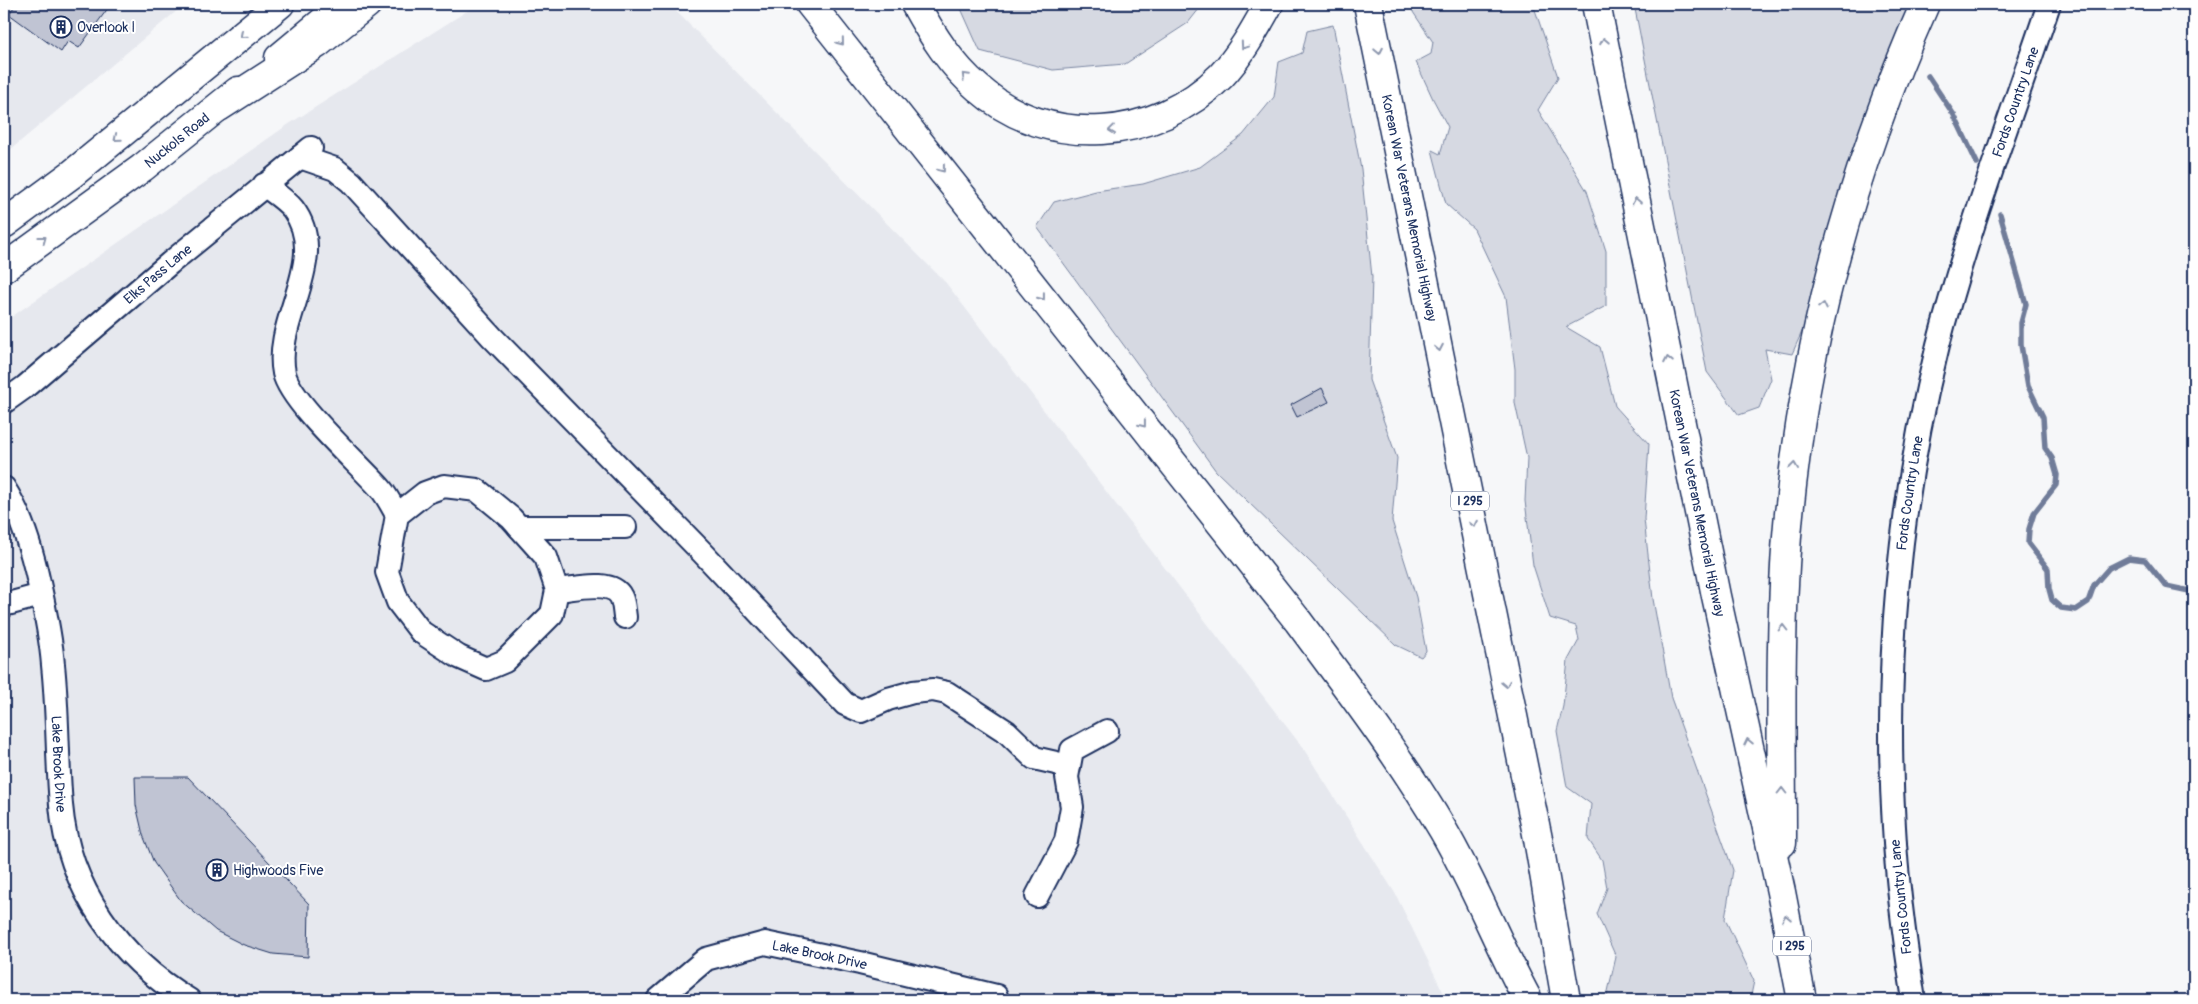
<svg xmlns="http://www.w3.org/2000/svg" width="2198" height="1004" viewBox="0 0 2198 1004" font-family="Pangolin,sans-serif">
<style>
.built{fill:#e6e8ee}
.green{fill:#d6d9e2;stroke:#7884a0}
.lines{fill:none;stroke-linecap:round;stroke-linejoin:round}
.stream{stroke:#707c99;stroke-width:5.5}
.building{fill:#c0c4d3;stroke:#1b2f5e}
.minor-casing{stroke:#1b2f5e;stroke-width:26}
.major-casing{stroke:#1b2f5e;stroke-width:31}
.highway-casing{stroke:#1b2f5e;stroke-width:31}
.minor{stroke:#fff;stroke-width:22}
.major{stroke:#fff;stroke-width:28}
.highway{stroke:#fff;stroke-width:28}
.oneway{stroke:#8d97ae}
.labels{text-anchor:middle;dominant-baseline:central;stroke-width:4;stroke-linejoin:round;paint-order:stroke}
.shield{fill:#fff;stroke:#5f6d8e;stroke-width:1}
.shield-label{font-size:12px;font-weight:bold;fill:#1b2f5e}
.poi-label{font-size:14px;fill:#1b2f5e;stroke:#fff;text-anchor:start}
.street-label{font-size:14px;fill:#1b2f5e;stroke:#fff}
</style>
<rect width="100%" height="100%" fill="#f6f7f9"/>
<filter id="ink" filterUnits="userSpaceOnUse"><feTurbulence type="fractalNoise" baseFrequency=".02" numOctaves="2"/><feDisplacementMap in="SourceGraphic" scale="10" xChannelSelector="R" yChannelSelector="G"/><feConvolveMatrix kernelMatrix="1 2 1 2 8 2 1 2 1" color-interpolation-filters="sRGB"/></filter>
<g filter="url(#ink)">
<!-- built -->
<path class="built" d="M4,4H185L4,155Z
M478,4H669L946,283L1303,748L1395,893L1447,1000H4V322L289,124Z"/>
<!-- green -->
<path class="green" d="M959,4H1203L1188,23L1125,64L1053,70L980,51Z
M1411,4H1533L1558,77L1538,110L1587,191L1606,251V306L1566,327L1600,347L1615,406L1649,444L1644,519L1653,599L1671,698L1733,870L1725,919L1754,981L1750,1000H1606L1616,957L1597,914L1607,888L1602,860L1588,839L1591,804L1567,787L1557,731L1563,706L1568,660L1579,640L1576,626L1550,618L1533,565L1525,501L1527,458L1515,403V369L1506,297L1474,229L1446,204L1432,150L1440,154L1448,127L1433,99L1416,62L1431,54L1433,42L1413,12Z
M1634,4H1914L1809,316L1792,354L1765,349L1771,379L1759,408L1739,415L1707,372Z
M1333,25L1361,169L1372,277L1369,380L1397,458L1392,521L1416,597L1426,651L1421,657L1396,645L1216,471L1037,227L1054,202L1096,191L1143,184L1200,167L1243,135L1274,97L1279,62L1302,53L1307,31Z"/>
<g class="lines">
<!-- stream -->
<path class="stream" d="M1882,4L1883,6
M1928,76L1954,115L1977,163
M2000,214L2026,304L2021,323V345L2028,386L2043,417L2045,448L2052,458L2057,475L2056,485L2034,513L2029,529L2028,543L2048,569L2049,589L2052,600L2061,608L2076,610L2088,602L2094,585L2109,568L2129,558L2145,560L2166,586L2194,592"/>
</g>
<!-- building -->
<path class="building" d="M16,4H111L79,48L68,41L61,52L9,14Z
M1322,388L1329,402L1297,417L1291,405Z
M135,777H188L309,904L308,957L273,954L244,945L216,931L181,901L154,863L143,835L136,805Z"/>
<g class="lines">
<!-- minor casing -->
<g class="minor-casing">
<g id="minor">
<path d="M300,157L335,169L351,182L492,337L702,552L845,704L861,711L888,699L913,692L933,690L947,693L1007,732L1034,758L1069,766"/>
<path d="M264,185C273,192 286,200 293,209C331,259 273,319 284,373C290,402 359,464 381,489C387,496 392,506 397,515L387,572L398,602L421,632L459,657L486,669L505,661L552,614L557,590L546,557L511,518L477,490L444,486L425,493L397,515"/>
<path id="s1" d="M4,402L25,387L170,263L311,148"/>
<path id="s2" d="M4,488C22,516 32,551 39,583C45,610 51,638 53,665C58,712 57,759 61,805C68,888 119,958 189,1000"/>
<path d="M519,527H625"/>
<path d="M557,590C574,589 612,578 621,597C624,603 624,611 625,617"/>
<path d="M4,605L41,595"/>
<path d="M1037,896L1066,841L1072,807L1067,777L1072,750L1107,731"/>
<path id="s3" d="M658,1000L706,959L765,943L860,963L996,996"/>
<path id="s4" d="M1914,1000C1905,943 1897,885 1894,827C1884,667 1899,501 1938,345C1968,229 2011,117 2049,4"/>
</g>
</g>
<!-- major casing -->
<g class="major-casing">
<g id="major">
<path d="M279,58L344,4"/>
<path d="M4,224L72,174L280,4"/>
<path id="s5" d="M4,268L142,168L238,91"/>
</g>
</g>
<!-- highway casing -->
<g class="highway-casing">
<g id="highway">
<path d="M810,4L1298,621C1349,690 1400,757 1443,830C1475,885 1498,945 1528,1000"/>
<path d="M915,4C932,35 951,65 978,88C1049,151 1156,141 1221,76C1241,55 1255,29 1269,4"/>
<path id="s6" d="M1368,4L1538,839L1566,1000"/>
<path id="s7" d="M1596,4L1716,596L1781,892L1802,1000"/>
<path d="M219,107L317,44L367,4"/>
<path d="M1782,843C1782,741 1779,638 1787,536C1802,353 1850,172 1925,4"/>
</g>
</g>
<!-- minor -->
<use href="#minor" class="minor"/>
<!-- major -->
<use href="#major" class="major"/>
<!-- highway -->
<use href="#highway" class="highway"/>
</g>
<!-- one-way arrows -->
<defs><path id="oneway-chevron" d="M-2-3.5L2.5 0L-2 3.5" fill="none" stroke-width="1.6" stroke-linecap="round" stroke-linejoin="round" transform="scale(1.25)"/></defs>
<g class="oneway">
<use href="#oneway-chevron" transform="translate(243 35) rotate(140)"/>
<use href="#oneway-chevron" transform="translate(1604 41) rotate(-101)"/>
<use href="#oneway-chevron" transform="translate(841 42) rotate(51)"/>
<use href="#oneway-chevron" transform="translate(1244 46) rotate(125)"/>
<use href="#oneway-chevron" transform="translate(1379 51) rotate(79)"/>
<use href="#oneway-chevron" transform="translate(965 76) rotate(-135)"/>
<use href="#oneway-chevron" transform="translate(1112 130) rotate(173)"/>
<use href="#oneway-chevron" transform="translate(117 138) rotate(141)"/>
<use href="#oneway-chevron" transform="translate(942 169) rotate(52)"/>
<use href="#oneway-chevron" transform="translate(1636 201) rotate(-101)"/>
<use href="#oneway-chevron" transform="translate(43 239) rotate(-37)"/>
<use href="#oneway-chevron" transform="translate(1042 297) rotate(52)"/>
<use href="#oneway-chevron" transform="translate(1823 306) rotate(-77)"/>
<use href="#oneway-chevron" transform="translate(1439 348) rotate(79)"/>
<use href="#oneway-chevron" transform="translate(1668 360) rotate(-101)"/>
<use href="#oneway-chevron" transform="translate(1143 424) rotate(52)"/>
<use href="#oneway-chevron" transform="translate(1794 466) rotate(-84)"/>
<use href="#oneway-chevron" transform="translate(1474 524) rotate(79)"/>
<use href="#oneway-chevron" transform="translate(1783 628) rotate(-90)"/>
<use href="#oneway-chevron" transform="translate(1506 684) rotate(79)"/>
<use href="#oneway-chevron" transform="translate(1748 742) rotate(-102)"/>
<use href="#oneway-chevron" transform="translate(1782 791) rotate(-90)"/>
<use href="#oneway-chevron" transform="translate(1786 918) rotate(-101)"/>
</g>
</g>
<!-- icons -->
<defs>
<g id="building-ring" transform="scale(1.125)"><circle r="9.5" fill="#fff" stroke="#1b2f5e" stroke-width="1.5"/><path d="M-4-6H4V6H1V3H-1V6H-4ZM-2.5-4.3h1.7v1.8h-1.7ZM.8-4.3h1.7v1.8H.8ZM-2.5-1h1.7V.8h-1.7ZM.8-1h1.7V.8H.8Z" fill="#1b2f5e"/></g>
</defs>
<g fill-rule="evenodd">
<use href="#building-ring" x="61" y="27"/>
<use href="#building-ring" x="217" y="870"/>
</g>
<g class="labels">
<!-- shield labels -->
<g class="shield">
<rect x="1451" y="491.5" width="38" height="19" rx="4"/>
<rect x="1773" y="936.5" width="38" height="19" rx="4"/>
</g>
<g class="shield-label">
<text x="1470" y="501">I 295</text>
<text x="1792" y="946">I 295</text>
</g>
<!-- poi labels -->
<g class="poi-label">
<text x="77" y="27">Overlook I</text>
<text x="233" y="870">Highwoods Five</text>
</g>
<!-- street labels -->
<g class="street-label">
<text stroke="none"><textPath href="#s4" startOffset="915">Fords Country Lane</textPath></text>
<text stroke="none"><textPath href="#s5" startOffset="215">Nuckols Road</textPath></text>
<text stroke="none"><textPath href="#s6" startOffset="208">Korean War Veterans Memorial Highway</textPath></text>
<text stroke="none"><textPath href="#s1" startOffset="200">Elks Pass Lane</textPath></text>
<text stroke="none"><textPath href="#s4" startOffset="509">Fords Country Lane</textPath></text>
<text stroke="none"><textPath href="#s7" startOffset="509">Korean War Veterans Memorial Highway</textPath></text>
<text stroke="none"><textPath href="#s2" startOffset="284">Lake Brook Drive</textPath></text>
<text transform="translate(1901 897) rotate(-96)">Fords Country Lane</text>
<text stroke="none"><textPath href="#s3" startOffset="180">Lake Brook Drive</textPath></text>
</g>
</g>
<!-- margin -->
<rect width="2198" height="1004" fill="none" stroke="#fff" stroke-width="20"/>
<rect x="10" y="10" width="2178" height="984" fill="none" stroke="#1b2f5e" stroke-width="2" filter="url(#ink)"/>
</svg>
